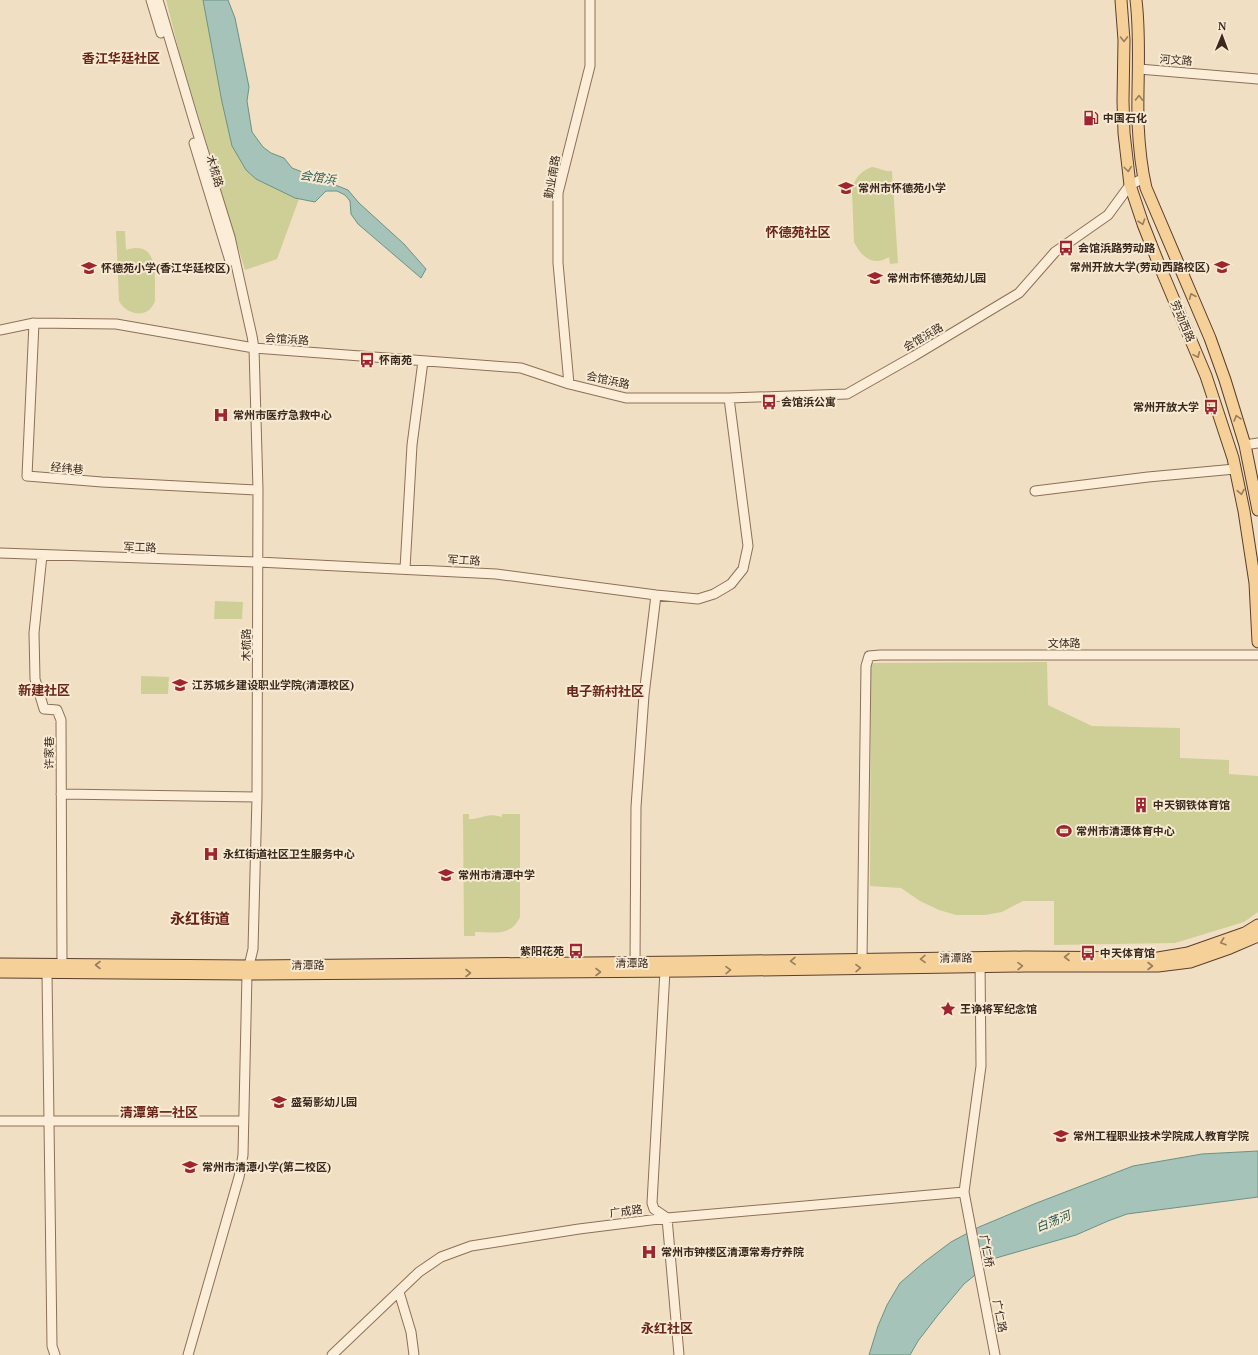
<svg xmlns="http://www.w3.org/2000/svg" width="1258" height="1355" viewBox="0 0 1258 1355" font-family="'PT Serif','Noto Sans SC',serif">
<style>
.green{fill:#cdcf96}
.water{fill:#a5c3b8;stroke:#6b9285}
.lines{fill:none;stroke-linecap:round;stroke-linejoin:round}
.minor-casing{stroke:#8c7059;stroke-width:11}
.major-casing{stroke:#5a3e2d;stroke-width:13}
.minor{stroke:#fbedd7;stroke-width:9}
.major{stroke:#f5d199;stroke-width:11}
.oneway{stroke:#987d5c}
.labels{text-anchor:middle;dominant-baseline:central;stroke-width:4;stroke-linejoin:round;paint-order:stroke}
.street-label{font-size:11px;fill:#3b291e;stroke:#f7ead3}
.poi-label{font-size:11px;font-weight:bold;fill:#3b291e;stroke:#f7ead3;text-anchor:start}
.water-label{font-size:12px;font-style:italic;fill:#2c5c55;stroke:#f7ead3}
.quarter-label{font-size:13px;font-weight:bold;fill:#6a251a;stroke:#f7ead3}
.district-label{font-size:15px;font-weight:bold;fill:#6a251a;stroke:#f7ead3}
</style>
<rect width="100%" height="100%" fill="#f1dfc3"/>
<!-- green -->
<path class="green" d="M166,0H203L222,102L232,146L295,198L299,199L277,259L245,270L180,55Z
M872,167C880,168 885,172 892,171L898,263L890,264L889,257C874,267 861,257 854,242L852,191C854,179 860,171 872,167Z
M116,231H125L126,250C161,239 154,279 155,301C149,319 127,316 119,301Z
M215,601L243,602L242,619H214Z
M1047,662L1048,705L1092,726L1180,728V758L1229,760V774L1258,776V912L1244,922L1175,943L1054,945V901H1023L1002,912L985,915H956L939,910L920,901L901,888L870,886L871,663Z
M141,676L169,677L168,694H141Z
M463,814H469V819C483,819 487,812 502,817V814H520V917C511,937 493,932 475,932V936H464Z"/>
<!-- water -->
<path class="water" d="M203,0H228L235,18L249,87L247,101L252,132L263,147L271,153L284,158L292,168L348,190L359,203L404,244L426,269L421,278L358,224L351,214L350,201L345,195L337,191H326L315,202L295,198L256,179L246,170L232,146L222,102Z
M1258,1151V1197L1127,1214L1108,1221L1076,1235L996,1258L964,1284L938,1315L918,1341L910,1355H869L878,1326L887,1305L900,1283L923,1263L951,1242L979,1227L1034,1204L1133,1166L1202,1154Z"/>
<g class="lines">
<!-- minor casing -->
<g class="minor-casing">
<path id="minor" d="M151,0L161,33
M158,0L194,121L230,237L252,336L254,348L258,490L257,797L253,949L247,974L243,1155L239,1177L188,1355
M1139,69L1258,79
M194,143L230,261
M34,323L27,476L102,482L258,490
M0,330L34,323L116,324L254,348L521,368L569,384L626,398H729L847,394L914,356L1019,293L1055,252L1108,215L1130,185L1144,178
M569,384L558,263V193L590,66V0
M1245,445L1258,443
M1035,491L1148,477L1235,469
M0,553L258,562L496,574L656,595L698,599L714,594L731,584L743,569L748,546L729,398
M42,555L34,633L35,679L44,709L57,710L61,720L62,965
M405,569L412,445L423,361
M61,794L257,797
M862,960L866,666L869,656L880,655H1258
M980,960L981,1066L964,1192L995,1355
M635,963L636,807L644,695L656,595
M665,971L652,1203L654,1209L667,1218L679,1355
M47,973L52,1346L55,1355
M0,1121H243
M399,1292L411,1332L414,1355
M332,1355L419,1272L441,1257L471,1246L579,1229L667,1218L964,1192"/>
</g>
<!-- major casing -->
<g class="major-casing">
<path id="major" d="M1121,0L1124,40L1123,101L1124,133L1130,185L1143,224L1158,262L1206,376L1233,458L1244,511L1255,583L1258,642
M1136,0C1141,41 1137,82 1138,123C1139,145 1141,167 1146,188L1210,338L1225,380L1245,445L1258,510
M0,964L249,966L687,962L1025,957L1158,958L1188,953L1245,933L1258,925
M0,972L247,974L687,971L1025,966H1158L1190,962L1230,948L1258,936"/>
</g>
<!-- minor -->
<use href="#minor" class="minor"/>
<!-- major -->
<use href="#major" class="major"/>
</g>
<!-- one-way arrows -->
<defs><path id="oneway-chevron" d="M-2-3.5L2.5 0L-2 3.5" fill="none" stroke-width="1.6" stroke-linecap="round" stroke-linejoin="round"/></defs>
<g class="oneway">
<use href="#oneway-chevron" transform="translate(1124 39) rotate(89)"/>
<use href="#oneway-chevron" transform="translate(1139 98) rotate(-89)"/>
<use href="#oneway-chevron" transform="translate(1128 169) rotate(83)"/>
<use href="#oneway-chevron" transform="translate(1142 222) rotate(71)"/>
<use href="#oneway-chevron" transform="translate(1192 296) rotate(-113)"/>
<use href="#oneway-chevron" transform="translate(1197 355) rotate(66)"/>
<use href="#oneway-chevron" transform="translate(1237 418) rotate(-106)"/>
<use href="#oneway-chevron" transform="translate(1241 492) rotate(79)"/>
<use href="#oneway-chevron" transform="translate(1223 942) rotate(161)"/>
<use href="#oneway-chevron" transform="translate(1067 957) rotate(-180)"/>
<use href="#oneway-chevron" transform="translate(923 959) rotate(179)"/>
<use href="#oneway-chevron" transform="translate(793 961) rotate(179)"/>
<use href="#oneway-chevron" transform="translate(98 965) rotate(-180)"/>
<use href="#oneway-chevron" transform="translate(1020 966) rotate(-1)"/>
<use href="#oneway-chevron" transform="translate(1150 966)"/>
<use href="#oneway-chevron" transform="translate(858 968) rotate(-1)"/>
<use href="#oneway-chevron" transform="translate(728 970) rotate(-1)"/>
<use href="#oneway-chevron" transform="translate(598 972)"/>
<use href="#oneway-chevron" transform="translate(468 973)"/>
</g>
<!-- icons -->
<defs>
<g id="fuel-bare" transform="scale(1.2)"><path d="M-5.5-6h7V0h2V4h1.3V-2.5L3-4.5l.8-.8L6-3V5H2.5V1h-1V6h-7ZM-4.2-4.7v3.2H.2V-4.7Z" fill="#9e2530" stroke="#f7ead3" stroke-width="2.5" paint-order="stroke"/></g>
<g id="school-bare" transform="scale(1.2)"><path d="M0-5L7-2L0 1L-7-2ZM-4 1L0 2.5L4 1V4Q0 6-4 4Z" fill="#9e2530" stroke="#f7ead3" stroke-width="2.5" paint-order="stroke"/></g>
<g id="bus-bare" transform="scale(1.2)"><path d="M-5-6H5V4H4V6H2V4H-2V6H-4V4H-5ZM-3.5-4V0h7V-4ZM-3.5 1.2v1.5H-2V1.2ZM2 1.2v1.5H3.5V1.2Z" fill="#9e2530" stroke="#f7ead3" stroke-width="2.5" paint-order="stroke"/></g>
<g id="university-bare" transform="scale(1.2)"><path d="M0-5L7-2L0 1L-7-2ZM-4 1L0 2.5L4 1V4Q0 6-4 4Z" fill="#9e2530" stroke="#f7ead3" stroke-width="2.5" paint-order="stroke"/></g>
<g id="hospital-bare" transform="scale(1.2)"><path d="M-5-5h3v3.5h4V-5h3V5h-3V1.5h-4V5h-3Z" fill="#9e2530" stroke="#f7ead3" stroke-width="2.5" paint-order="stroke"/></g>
<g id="building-bare" transform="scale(1.2)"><path d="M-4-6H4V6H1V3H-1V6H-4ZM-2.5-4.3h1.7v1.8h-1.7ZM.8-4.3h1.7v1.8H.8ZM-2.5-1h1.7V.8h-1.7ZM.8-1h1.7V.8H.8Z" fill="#9e2530" stroke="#f7ead3" stroke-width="2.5" paint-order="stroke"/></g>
<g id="stadium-bare" transform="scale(1.2)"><path d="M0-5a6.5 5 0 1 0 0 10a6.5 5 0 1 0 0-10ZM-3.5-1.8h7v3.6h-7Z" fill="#9e2530" stroke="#f7ead3" stroke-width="2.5" paint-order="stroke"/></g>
<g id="sight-bare" transform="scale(1.2)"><path d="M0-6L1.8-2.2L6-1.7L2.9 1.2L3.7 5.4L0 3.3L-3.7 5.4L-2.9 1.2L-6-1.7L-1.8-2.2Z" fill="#9e2530" stroke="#f7ead3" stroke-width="2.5" paint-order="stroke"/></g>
</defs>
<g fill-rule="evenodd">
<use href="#fuel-bare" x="1091" y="118"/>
<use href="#school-bare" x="846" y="188"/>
<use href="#bus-bare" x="1066" y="248"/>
<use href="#university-bare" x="1222" y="267"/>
<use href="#school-bare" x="89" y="268"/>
<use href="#school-bare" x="875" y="278"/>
<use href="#bus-bare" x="367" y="360"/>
<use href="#bus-bare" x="769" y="402"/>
<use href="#bus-bare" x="1211" y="407"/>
<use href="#hospital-bare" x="221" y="415"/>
<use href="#school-bare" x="180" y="685"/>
<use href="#building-bare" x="1141" y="805"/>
<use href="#stadium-bare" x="1064" y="831"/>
<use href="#hospital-bare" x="211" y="854"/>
<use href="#school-bare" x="446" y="875"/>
<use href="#bus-bare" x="576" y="951"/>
<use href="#bus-bare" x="1088" y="953"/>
<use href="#sight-bare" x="948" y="1009"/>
<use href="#school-bare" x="279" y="1102"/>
<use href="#school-bare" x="1061" y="1136"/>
<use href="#school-bare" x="190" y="1167"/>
<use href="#hospital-bare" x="649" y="1252"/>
</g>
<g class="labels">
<!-- street labels -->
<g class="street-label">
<text transform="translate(1176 60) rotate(4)">河文路</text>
<text transform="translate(215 171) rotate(73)">木梳路</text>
<text transform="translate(552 177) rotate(-80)">勤业南路</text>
<text transform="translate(1183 321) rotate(67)">劳动西路</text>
<text transform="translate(923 337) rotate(-30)">会馆浜路</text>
<text transform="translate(287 339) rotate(4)">会馆浜路</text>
<text transform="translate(608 380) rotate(12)">会馆浜路</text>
<text transform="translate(67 468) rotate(5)">经纬巷</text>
<text transform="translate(140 547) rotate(2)">军工路</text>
<text transform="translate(464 560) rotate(3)">军工路</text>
<text x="1064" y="643">文体路</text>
<text transform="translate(246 645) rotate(-90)">木梳路</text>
<text transform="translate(49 753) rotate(-90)">许家巷</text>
<text transform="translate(956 958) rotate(-1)">清潭路</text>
<text x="632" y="963">清潭路</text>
<text x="308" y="965">清潭路</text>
<text transform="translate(626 1211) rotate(-7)">广成路</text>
<text transform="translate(987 1251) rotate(79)">广仁桥</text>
<text transform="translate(1000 1316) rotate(79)">广仁路</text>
</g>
<!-- poi labels -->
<g class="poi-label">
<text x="1103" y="118">中国石化</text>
<text x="858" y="188">常州市怀德苑小学</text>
<text x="1078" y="248">会馆浜路劳动路</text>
<text x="1210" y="267" text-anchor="end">常州开放大学(劳动西路校区)</text>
<text x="101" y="268">怀德苑小学(香江华廷校区)</text>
<text x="887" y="278">常州市怀德苑幼儿园</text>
<text x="379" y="360">怀南苑</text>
<text x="781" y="402">会馆浜公寓</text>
<text x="1199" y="407" text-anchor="end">常州开放大学</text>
<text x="233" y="415">常州市医疗急救中心</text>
<text x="192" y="685">江苏城乡建设职业学院(清潭校区)</text>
<text x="1153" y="805">中天钢铁体育馆</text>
<text x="1076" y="831">常州市清潭体育中心</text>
<text x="223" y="854">永红街道社区卫生服务中心</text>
<text x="458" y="875">常州市清潭中学</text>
<text x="564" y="951" text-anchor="end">紫阳花苑</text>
<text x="1100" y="953">中天体育馆</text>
<text x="960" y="1009">王诤将军纪念馆</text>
<text x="291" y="1102">盛菊影幼儿园</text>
<text x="1073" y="1136">常州工程职业技术学院成人教育学院</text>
<text x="202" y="1167">常州市清潭小学(第二校区)</text>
<text x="661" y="1252">常州市钟楼区清潭常寿疗养院</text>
</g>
<!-- water labels -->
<g class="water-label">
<text transform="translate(318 177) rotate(9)">会馆浜</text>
<text transform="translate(1053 1221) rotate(-22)">白荡河</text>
</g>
<!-- quarter labels -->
<g class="quarter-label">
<text x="121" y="58">香江华廷社区</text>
<text x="798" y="232">怀德苑社区</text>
<text x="44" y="690">新建社区</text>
<text x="605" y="691">电子新村社区</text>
<text x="159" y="1112">清潭第一社区</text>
<text x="667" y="1328">永红社区</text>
</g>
<!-- district labels -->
<g class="district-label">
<text x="200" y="918">永红街道</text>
</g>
</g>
<!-- north arrow -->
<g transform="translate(1222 36) rotate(1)" stroke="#f7ead3" stroke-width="3" paint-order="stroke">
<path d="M0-3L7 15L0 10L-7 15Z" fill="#3b291e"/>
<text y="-6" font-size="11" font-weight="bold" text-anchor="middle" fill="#3b291e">N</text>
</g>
</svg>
